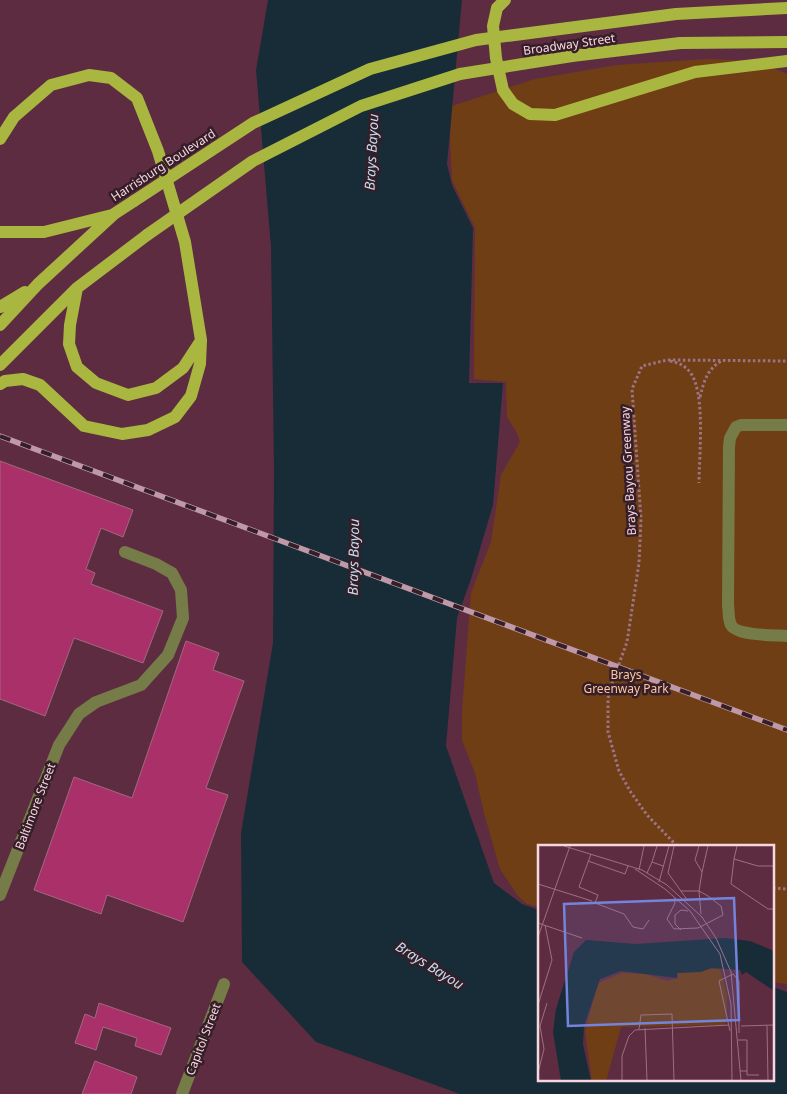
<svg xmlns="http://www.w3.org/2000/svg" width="787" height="1094" viewBox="0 0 787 1094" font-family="'Noto Sans',sans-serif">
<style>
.green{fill:#703e15}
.water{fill:#182c37}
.building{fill:#aa306a;stroke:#a1697e}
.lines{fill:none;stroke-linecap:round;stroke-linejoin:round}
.path{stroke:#9e7384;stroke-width:3;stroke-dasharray:2.5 2.5;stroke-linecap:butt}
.minor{stroke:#757c48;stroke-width:12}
.major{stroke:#a9b741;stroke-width:12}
.rail-casing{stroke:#bf99a7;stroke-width:5.5}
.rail{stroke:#351e27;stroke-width:4;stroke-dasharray:11;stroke-linecap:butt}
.major-bridge{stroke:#a9b741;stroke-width:12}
.labels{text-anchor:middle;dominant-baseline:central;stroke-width:5;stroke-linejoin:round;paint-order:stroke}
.street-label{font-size:12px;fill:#f6d6e1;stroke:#351e27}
.park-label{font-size:12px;fill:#fdc7a2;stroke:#351e27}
.water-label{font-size:14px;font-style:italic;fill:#c2dff1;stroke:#351e27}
.inset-road{fill:none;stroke:#9b7081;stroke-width:1}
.view{fill:#7484dc;fill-opacity:0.15;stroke:#7484dc;stroke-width:2.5}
.inset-edge{fill:none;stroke:#f6d6e1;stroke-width:2.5}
</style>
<rect width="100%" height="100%" fill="#5e2c41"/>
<!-- green -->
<path class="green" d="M708,59L757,61L787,74V984L773,982V846H540L539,907L527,904L518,896L500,869L484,813L475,773L462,740V712L471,593L491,542L501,475L520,442L517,433L507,417L506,382L474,379L475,228L452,180L450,138L452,106L535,79L617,65Z"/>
<!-- water -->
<path class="water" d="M268,0H462L447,164L452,185L473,228L469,383H503L493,505L471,579L457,618L446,746L494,883L522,904L539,910L540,1080H773V987L787,992V1094H460L316,1042L242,962L241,833L273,643L274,469L271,247L256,70Z"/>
<!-- building -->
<path class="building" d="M0,461L133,510L123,537L101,528L86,569L95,573L91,584L163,611L143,663L74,638L45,716L0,699Z
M186,641L219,653L213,670L244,681L206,788L228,795L183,922L107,895L101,914L34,890L74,777L132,798Z
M99,1003L171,1028L161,1055L135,1046L137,1038L103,1027L96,1050L75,1043L85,1014L95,1018Z
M95,1061L137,1077L131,1094H82Z"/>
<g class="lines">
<!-- path -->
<path class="path" d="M670,361C679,363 684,365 690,372C706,393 699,456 699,483
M700,397C704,381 707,370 721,361
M677,846L647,815L630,791L619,771L608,732V698L612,683L627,642L639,563L641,519L632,389L642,366L667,360L787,361
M773,888L787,889"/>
<!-- minor -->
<path class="minor" d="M787,425H741L736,427L730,438L729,447L728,605C729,611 728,619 731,625C737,636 775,635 787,636
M0,895L59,745L79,714L96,702L141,685L168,655L183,618L181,590L172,573L156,564L125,552
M182,1094L224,984"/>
<!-- major -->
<path class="major" d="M505,0L497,8L493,26L496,58L503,90L513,104L530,114L555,115L695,72L787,61
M568,28L676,14L787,8
M572,56L680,43L787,42
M0,139L14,117L51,85L89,75L111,78L137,98L158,151L185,242L201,340L200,364L191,396L175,417L148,430L122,434L84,426L40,385L23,379L5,381L0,384
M0,232H44L112,215
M77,288L70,325L69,344L77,367L96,383L128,395L156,388L183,368L200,342
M0,307L25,292
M0,325L38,284L114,214L134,201
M0,365L77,288L147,235"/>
<!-- rail casing -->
<g class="rail-casing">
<path id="rail" d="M0,436L787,730"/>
</g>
<!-- rail -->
<use href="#rail" class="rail"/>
<!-- major-bridge -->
<path class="major-bridge" d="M134,201L253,123L370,69L476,40L568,28
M147,235L253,161L361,106L460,74L572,56"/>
</g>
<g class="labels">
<!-- street labels -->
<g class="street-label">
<text transform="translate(569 44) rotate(-8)">Broadway Street</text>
<text transform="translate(163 165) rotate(-33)">Harrisburg Boulevard</text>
<text transform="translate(628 471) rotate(-93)">Brays Bayou Greenway</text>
<text transform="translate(35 806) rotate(-69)">Baltimore Street</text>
<text transform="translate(203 1039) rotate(-69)">Capitol Street</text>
</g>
<!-- park labels -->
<g class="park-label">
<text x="626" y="674">Brays<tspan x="626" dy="14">Greenway Park</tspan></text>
</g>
<!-- water labels -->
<g class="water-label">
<text transform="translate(371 152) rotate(-87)">Brays Bayou</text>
<text transform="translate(353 557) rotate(-89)">Brays Bayou</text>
<text transform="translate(430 965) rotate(32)">Brays Bayou</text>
</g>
</g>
<!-- overview -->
<g transform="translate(538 845)">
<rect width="236" height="236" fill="#5e2c41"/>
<path d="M182,123L189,149V177L184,180L83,182L68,236H54L47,186L60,138L84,128L107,129L130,136L140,133V128Z" fill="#703e15"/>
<path d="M187,93L212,96L236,106V146L208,127L204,130L202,125L173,123L163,127L139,128V133L83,126L62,134L46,181L45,199L53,236H23L15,187L18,164L36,107L48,95L98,99Z" fill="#182c37"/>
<path class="inset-road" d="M26,1L104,25L129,40L164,72L178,93L193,127L203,236M136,1L130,28L150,56M161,1L157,15L164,27L170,1M199,1L196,14L220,21H237M53,9L41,42L60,50L57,58L86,69L95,82L105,84L111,75M196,14L193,39L230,64H237M50,16L87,29L90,21M114,17L119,1M97,24L127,44L152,66L182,109L193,159L194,236M101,25L106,1M109,28L114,17L125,21M121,37L131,1M0,39L54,56M161,46L164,27M161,46L163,69M136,53L137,58L129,74L136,84L160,83L185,70L183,61L170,51L161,46H143M0,78L44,93M143,85L137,79V70L143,65L150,66M0,92L32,1M0,160L14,115L7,80M203,181L237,180M229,181L230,236M107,183L109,236M101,184L103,170L134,169L136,236M192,186L181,136L195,129L201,136V188M200,195H209V226M202,226H209V230H221M0,228L6,204L2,181L9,158M84,236V211L91,191L97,185L191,180"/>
<path class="view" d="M196,53L201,175L30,181L26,59Z"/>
<rect width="236" height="236" class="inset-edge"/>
</g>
</svg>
